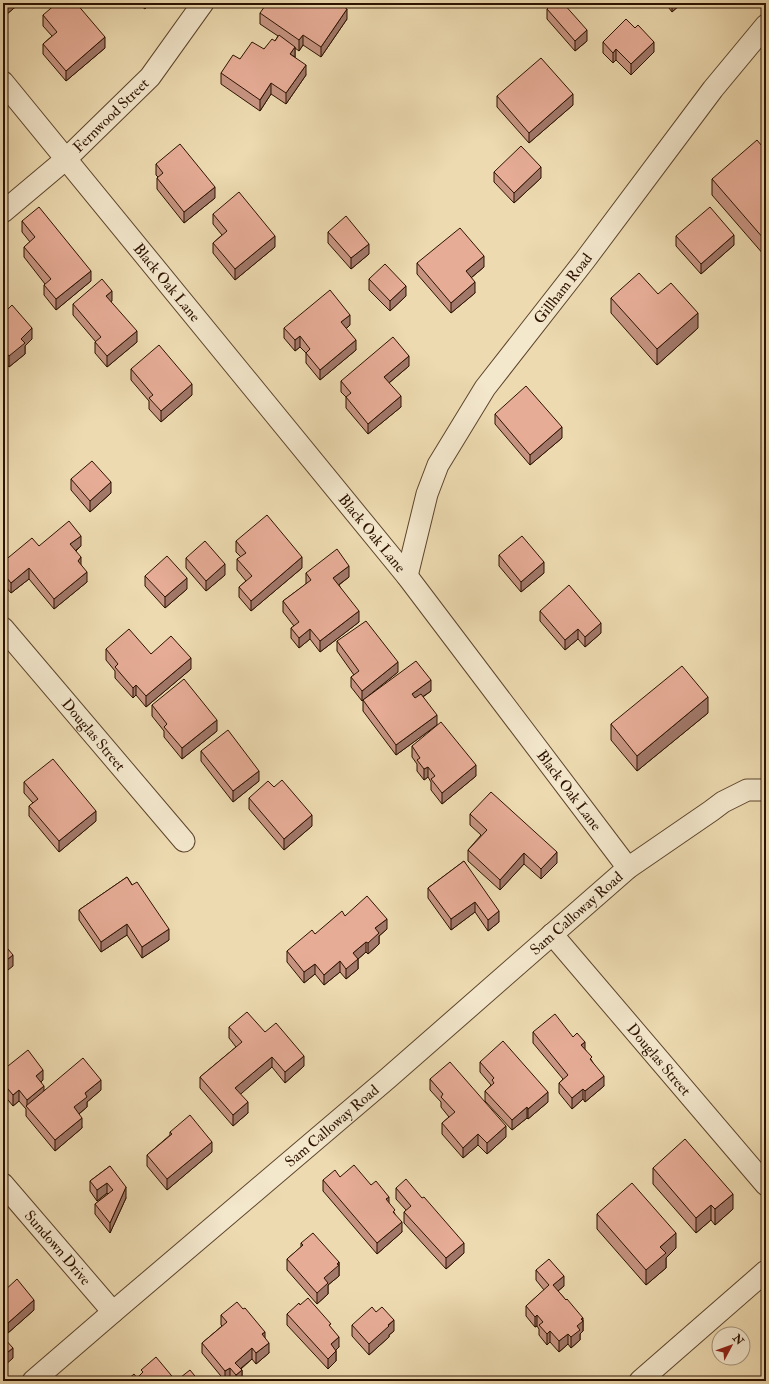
<svg xmlns="http://www.w3.org/2000/svg" width="769" height="1384" viewBox="0 0 769 1384" font-family="'IM FELL Double Pica',serif">
<style>
.lines{fill:none;stroke-linecap:round;stroke-linejoin:round}
.minor-casing{stroke:#5d442c;stroke-width:23}
.minor{stroke:#f3e7cc;stroke-width:21}
.wall{fill:#c69481;stroke:#2d1200}
.shaded-wall{fill:#a17869;stroke:#2d1200}
.building{fill:#e6ac96;stroke:#2d1200}
.labels{text-anchor:middle;dominant-baseline:central;stroke-width:3;stroke-linejoin:round;paint-order:stroke}
.street-label{font-size:15px;fill:#2d1200;stroke:#f3e7cc}
</style>
<rect width="100%" height="100%" fill="#eddab0"/>
<filter id="stains"><feTurbulence type="fractalNoise" baseFrequency=".005" numOctaves="4"/><feColorMatrix values="0 0 0 0 .2 0 0 0 0 .09 0 0 0 0 .02 0 0 0 .5 -.17"/></filter>
<radialGradient id="worn" r=".72"><stop offset=".6" stop-color="#630" stop-opacity="0"/><stop offset="1" stop-color="#630" stop-opacity=".3"/></radialGradient>
<g class="lines">
<!-- minor casing -->
<g class="minor-casing">
<g id="minor">
<path id="s1" d="M3,82L407,576L628,868"/>
<path id="s2" d="M3,212L66,159L150,77L203,3"/>
<path id="s3" d="M407,576L427,494L438,465L485,388L585,260L713,89L766,25"/>
<path id="s4" d="M3,628L184,841"/>
<path id="s5" d="M552,934L766,1185"/>
<path id="s6" d="M3,1184L113,1312"/>
<path id="s7" d="M33,1381L113,1312L387,1079L628,868L711,811L723,802L747,790H766"/>
<path d="M640,1381L766,1271"/>
</g>
</g>
<!-- minor -->
<use href="#minor" class="minor"/>
</g>
<!-- wall -->
<path class="wall" d="M3,3H20L7,14L3,10Z
M137,3H149L145,9Z
M665,3H682L672,12Z
M547,9L587,41L575,51L547,19Z
M260,13L347,19L321,57L303,45L299,51L295,48V57L306,75L286,104L271,94L260,111L221,84V73L240,59L264,49L275,41L278,36L260,24Z
M43,15L105,48L66,81L43,54V44L52,36L43,26Z
M603,42L654,52L631,75L616,60L613,63L603,53Z
M497,96L573,105L529,143L497,107Z
M766,117V139L762,135V120Z
M766,151L764,255L712,195V179Z
M156,164L215,198L184,223L157,189V178L158,177L156,175Z
M494,172L541,178L514,203L494,182Z
M213,214L275,247L235,280L213,253V243L222,235L213,224Z
M22,221L91,281L56,310L44,295V285L45,284L24,257V247L30,242L22,232Z
M328,232L369,254L351,269L328,243Z
M676,236L734,245L701,274L676,246Z
M417,263L484,267L471,278L475,293L451,313L417,274Z
M369,279L406,296L390,311L369,290Z
M658,294L698,328L657,365L611,313V298Z
M112,301L111,302L137,342L107,367L95,353V342H96L73,315V304Z
M3,314L32,339L25,346V354L9,367L3,359Z
M350,325L346,329L356,350L320,380L306,363V353L300,347L295,351L284,338V328Z
M409,366L389,383L401,407L368,434L346,408V397L341,392V381Z
M131,369L192,395L161,422L149,409V401L131,380Z
M495,414L562,438L530,465L495,424Z
M71,479L111,493L90,512L71,490Z
M236,541L302,568L251,611L239,597V587L246,581L237,570V559L241,557L236,552Z
M39,546H81L76,551L81,566L87,582L54,609L29,579L11,593L3,584V562Z
M499,555L544,573L521,592L499,566Z
M186,558L225,575L206,591L186,568Z
M306,573L349,577L339,585L359,622L320,652L310,639L299,648L291,638V628L294,626L283,612V601L306,584Z
M145,576L187,589L165,608L145,586Z
M540,611L601,633L585,647L578,639L565,650L540,621Z
M337,641L398,672L362,701L351,687V677L354,675L337,651Z
M106,649L151,654L191,669L146,707L136,695L133,698L115,678V671L106,660Z
M431,691L423,697L437,725L396,755L363,711V700Z
M152,705L217,731L182,759L164,737V731L152,716Z
M708,713L637,771L611,740V724Z
M412,746L476,776L442,804L431,790V782L428,777L424,780L417,771V764L412,757Z
M201,751L259,781L233,802L201,761Z
M24,782L96,821L59,852L29,816V806L33,803L24,793Z
M274,787L312,826L284,850L249,809V798Z
M470,814L557,863L541,879L524,864L500,890L468,861V850L481,835L470,825Z
M464,861L499,922L488,931L475,912L451,930L428,898V888Z
M127,877L169,940L142,958L127,935L101,952L79,920V910Z
M345,916L387,929L379,936V944L368,954L366,952L358,959V969L346,979L340,972L324,985L315,974L304,983L287,962V951Z
M229,1027L265,1032L304,1066L285,1083L272,1067L240,1094L248,1113L233,1126L200,1088V1077L236,1047L229,1038Z
M533,1032L573,1037L585,1049L592,1061L604,1086L585,1102L583,1099L572,1109L559,1093V1083L563,1079L533,1043Z
M480,1062L548,1102L528,1119L527,1118L512,1130L485,1101V1091L491,1085L480,1072Z
M3,1070L43,1080L41,1082L44,1091L101,1090L87,1102V1107L79,1114L82,1128L55,1151L26,1116V1109L19,1101L13,1106L3,1094Z
M430,1079L506,1137L487,1154L478,1145L463,1158L442,1134V1123L449,1117L441,1107V1102L430,1090Z
M170,1132L212,1152L167,1190L147,1166V1155L170,1135Z
M110,1166L126,1198L110,1233L95,1214V1204L108,1194L107,1193L97,1201L90,1191V1181Z
M653,1168L733,1209L715,1225L711,1220L696,1233L653,1184Z
M340,1177L371,1185L389,1203L395,1214L402,1232L377,1254L323,1191V1180Z
M396,1188L464,1253L446,1269L404,1223V1212L406,1210L396,1199Z
M597,1214L676,1248L666,1258V1268L646,1285L597,1229Z
M301,1243L339,1262V1276L328,1285V1294L317,1304L287,1270V1259L301,1247Z
M536,1270L564,1286L558,1291L583,1320V1331L580,1334V1340L571,1348L568,1344L559,1352L550,1342L547,1345L539,1335V1329L537,1326L535,1327L526,1316V1306L544,1290L536,1280Z
M3,1292L34,1310L8,1333L3,1327Z
M300,1305L331,1328L339,1347L336,1350V1361L328,1369L287,1325V1314Z
M221,1315L265,1338L269,1353L256,1364L252,1359L241,1369L242,1370V1381H232L230,1378L226,1381H225L202,1353V1343L222,1326L221,1325Z
M766,1317V1336L762,1331V1321Z
M352,1325L394,1331L389,1335V1337L369,1355L352,1336Z"/>
<!-- shaded-wall -->
<path class="shaded-wall" d="M8,3H20L7,14V4Z
M145,3H149L145,9Z
M672,3H682L672,12Z
M347,9V19L321,57V47Z
M587,30V41L575,51V41Z
M303,35V45L299,51V40Z
M105,37V48L66,81V71Z
M654,42V52L631,75V64Z
M295,47V57L290,54Z
M616,49V60L613,63V53Z
M306,65V75L286,104V93Z
M271,83V94L260,111V100Z
M573,94V105L529,143V133Z
M541,167V178L514,203V193Z
M215,187V198L184,223V212Z
M734,235V245L701,274V264Z
M275,236V247L235,280V269Z
M766,238V253L764,255V239Z
M369,244V254L351,269V258Z
M484,256V267L466,282V271Z
M91,271V281L56,310V299Z
M475,282V293L451,313V303Z
M406,286V296L390,311V301Z
M112,291V301L106,306V296Z
M698,313V328L657,365V349Z
M350,315V325L341,333V322Z
M32,328V339L25,346V354L9,367V356L21,339Z
M137,331V342L107,367V356Z
M300,336V347L295,351V340Z
M356,340V350L320,380V370Z
M409,356V366L384,387V377Z
M192,384V395L161,422V411Z
M401,396V407L368,434V424Z
M562,427V438L530,465V455Z
M111,482V493L90,512V501Z
M81,536V546L70,555V544Z
M81,557V568L78,561Z
M302,557V568L251,611V601Z
M544,562V573L521,592V582Z
M225,564V575L206,591V581Z
M349,566V577L333,589V578Z
M29,568V579L11,593V583Z
M87,572V582L54,609V599Z
M187,578V589L165,608V597Z
M359,611V622L320,652V641Z
M601,623V633L585,647V637Z
M310,629V639L299,648V638Z
M578,629V639L565,650V640Z
M191,658V669L146,707V696Z
M398,662V672L362,701V691Z
M431,680V691L412,704V694Z
M136,685V695L133,698V688Z
M708,697V713L637,771V756Z
M4,704V714L3,715V705Z
M437,715V725L396,755V745Z
M217,720V731L182,759V748Z
M476,765V776L442,804V793Z
M428,767V777L424,780V769Z
M259,771V781L233,802V791Z
M96,811V821L59,852V841Z
M312,815V826L284,850V839Z
M557,852V863L541,879V869Z
M524,853V864L500,890V880Z
M475,902V912L451,930V919Z
M499,911V922L488,931V920Z
M387,919V929L379,936V944L368,954V943L375,928Z
M127,924V935L101,952V942Z
M169,929V940L142,958V947Z
M366,942V952L358,959V969L346,979V969L353,953Z
M13,955V966L3,974V963Z
M340,961V972L324,985V975Z
M315,964V974L304,983V972Z
M4,1037V1048L3,1049V1039Z
M585,1042V1053L581,1045Z
M304,1056V1066L285,1083V1072Z
M272,1057V1067L235,1099V1088Z
M43,1070V1080L36,1086V1076Z
M604,1076V1086L585,1102V1091Z
M101,1080V1090L87,1102V1107L74,1118V1107L85,1093Z
M44,1086V1097L27,1107V1100Z
M583,1089V1099L572,1109V1098Z
M19,1090V1101L13,1106V1095Z
M548,1092V1102L528,1119V1109Z
M248,1102V1113L233,1126V1115Z
M527,1107V1118L512,1130V1120Z
M82,1118V1128L55,1151V1140Z
M506,1126V1137L487,1154V1143Z
M478,1134V1145L463,1158V1148Z
M212,1142V1152L167,1190V1179Z
M107,1183V1193L97,1201V1190Z
M126,1187V1198L110,1233V1223Z
M733,1194V1209L715,1225V1209Z
M389,1197V1207L386,1199Z
M711,1205V1220L696,1233V1218Z
M402,1222V1232L377,1254V1243Z
M676,1233V1248L666,1258V1268L646,1285V1270L660,1247Z
M464,1243V1253L446,1269V1258Z
M339,1262V1276L328,1285V1294L317,1304V1293L324,1278Z
M564,1276V1286L553,1295V1285Z
M34,1300V1310L8,1333V1323Z
M537,1315V1326L535,1327V1317Z
M583,1318V1331L580,1334V1340L571,1348V1337L577,1326Z
M394,1320V1331L389,1335V1337L369,1355V1344Z
M550,1331V1342L547,1345V1334Z
M265,1332V1343L262,1334Z
M568,1334V1344L559,1352V1341Z
M339,1337V1347L331,1355V1344Z
M269,1343V1353L256,1364V1353Z
M13,1348V1358L3,1367V1356Z
M252,1348V1359L235,1373V1363Z
M336,1351V1361L328,1369V1359Z
M230,1368V1378L225,1381V1371Z
M242,1370V1381H236V1375Z"/>
<!-- building -->
<path class="building" d="M57,3H76L105,37L66,71L43,44L57,32L43,15Z
M267,3H338L347,9L321,47L303,35L299,40L260,13Z
M553,3H563L587,30L575,41L547,9Z
M626,19L635,28L638,25L654,42L631,64L616,49L613,53L603,42Z
M279,35L295,47L290,54L306,65L286,93L271,83L260,100L221,73L233,55L240,59L252,42L264,49L272,39L275,41Z
M541,58L573,94L529,133L497,96Z
M766,117V124L762,120Z
M757,140L766,151V238L764,239L712,179Z
M180,144L215,187L184,212L157,178L163,173L156,164Z
M521,146L541,167L514,193L494,172Z
M239,192L275,236L235,269L213,243L227,231L213,214Z
M39,207L91,271L56,299L44,285L51,279L24,247L35,237L22,221Z
M710,207L734,235L701,264L676,236Z
M346,216L369,244L351,258L328,232Z
M460,228L484,256L466,271L475,282L451,303L417,263Z
M385,264L406,286L390,301L369,279Z
M639,273L658,294L671,283L698,313L657,349L611,298Z
M102,279L112,291L106,296L137,331L107,356L95,342L101,337L73,304Z
M330,290L350,315L341,322L356,340L320,370L306,353L310,349L300,336L295,340L284,328Z
M12,305L32,328L21,339L25,343L9,356L3,349V314Z
M393,337L409,356L384,377L401,396L368,424L346,397L351,393L341,381Z
M159,345L192,384L161,411L149,398L153,395L131,369Z
M526,386L562,427L530,455L495,414Z
M92,461L111,482L90,501L71,479Z
M267,515L302,557L251,601L239,587L252,576L237,559L246,553L236,541Z
M69,521L81,536L70,544L81,557L78,561L87,572L54,599L29,568L11,583L3,573V562L32,538L39,546Z
M522,536L544,562L521,582L499,555Z
M205,541L225,564L206,581L186,558Z
M337,549L349,566L333,578L359,611L320,641L310,629L299,638L291,628L299,622L283,601L311,580L306,573Z
M167,556L187,578L165,597L145,576Z
M569,585L601,623L585,637L578,629L565,640L540,611Z
M366,621L398,662L362,691L351,677L359,671L337,641Z
M129,629L151,654L171,636L191,658L146,696L136,685L133,688L115,667L118,664L106,649Z
M416,661L431,680L412,694L415,698L421,694L437,715L396,745L363,700Z
M682,666L708,697L637,756L611,724Z
M184,679L217,720L182,748L164,727L167,724L152,705Z
M441,722L476,765L442,793L431,779L435,776L428,767L424,769L417,760L420,758L412,746Z
M228,730L259,771L233,791L201,751Z
M53,759L96,811L59,841L29,806L38,799L24,782Z
M282,780L312,815L284,839L249,798L268,781L274,787Z
M491,792L557,852L541,869L524,853L500,880L468,850L487,830L470,814Z
M464,861L499,911L488,920L475,902L451,919L428,888Z
M127,877L132,885L137,882L169,929L142,947L127,924L101,942L79,910Z
M367,896L387,919L375,928L379,933L368,943L366,942L353,953L358,959L346,969L340,961L324,975L315,964L304,972L287,951L312,930L315,934L342,911L345,916Z
M3,943L13,955L3,963Z
M247,1012L265,1032L276,1023L304,1056L285,1072L272,1057L235,1088L248,1102L233,1115L200,1077L242,1042L229,1027Z
M555,1014L573,1037L577,1033L585,1042L581,1045L592,1057L590,1059L604,1076L585,1091L583,1089L572,1098L559,1083L568,1075L533,1032Z
M503,1041L548,1092L528,1109L527,1107L512,1120L485,1091L494,1083L492,1080L494,1078L480,1062Z
M28,1050L43,1070L36,1076L44,1086L27,1100L19,1090L13,1095L3,1083V1070Z
M83,1058L101,1080L85,1093L87,1097L74,1107L82,1118L55,1140L26,1106Z
M450,1062L506,1126L487,1143L478,1134L463,1148L442,1123L455,1112L441,1097L443,1094L430,1079Z
M190,1115L212,1142L167,1179L147,1155L172,1134L170,1132Z
M685,1139L733,1194L715,1209L711,1205L696,1218L653,1168Z
M354,1165L371,1185L376,1181L389,1197L386,1199L395,1210L393,1212L402,1222L377,1243L323,1180L335,1170L340,1177Z
M110,1166L126,1187L110,1223L95,1204L113,1190L107,1183L97,1190L90,1181Z
M406,1179L422,1198L424,1197L464,1243L446,1258L404,1212L411,1206L396,1188Z
M632,1183L676,1233L660,1247L666,1253L646,1270L597,1214Z
M313,1233L339,1262L337,1264L339,1265L324,1278L328,1283L317,1293L287,1259L303,1245L301,1243Z
M549,1259L564,1276L553,1285L566,1300L567,1299L583,1318L581,1319L583,1321L577,1326L580,1330L571,1337L568,1334L559,1341L550,1331L547,1334L539,1325L543,1322L537,1315L535,1317L526,1306L549,1285L536,1270Z
M17,1279L34,1300L8,1323L3,1317V1292Z
M308,1298L331,1324L329,1325L339,1337L331,1344L336,1351L328,1359L287,1314L299,1303L300,1305Z
M237,1302L243,1309L245,1308L265,1332L262,1334L269,1343L256,1353L252,1348L235,1363L242,1370L236,1375L230,1368L225,1371L202,1343L227,1322L221,1315Z
M372,1307L376,1312L382,1307L394,1320L388,1325L389,1326L369,1344L352,1325Z
M766,1317V1326L762,1321Z
M3,1337L13,1348L3,1356Z
M156,1357L176,1381H126L134,1374L137,1378L143,1372L141,1370Z
M190,1370L199,1381H176Z"/>
<g class="labels">
<!-- street labels -->
<g class="street-label">
<text stroke="none"><textPath href="#s2" startOffset="145">Fernwood Street</textPath></text>
<text stroke="none"><textPath href="#s1" startOffset="259">Black Oak Lane</textPath></text>
<text stroke="none"><textPath href="#s3" startOffset="332">Gillham Road</textPath></text>
<text stroke="none"><textPath href="#s1" startOffset="583">Black Oak Lane</textPath></text>
<text stroke="none"><textPath href="#s4" startOffset="140">Douglas Street</textPath></text>
<text stroke="none"><textPath href="#s1" startOffset="907">Black Oak Lane</textPath></text>
<text stroke="none"><textPath href="#s7" startOffset="717">Sam Calloway Road</textPath></text>
<text stroke="none"><textPath href="#s5" startOffset="165">Douglas Street</textPath></text>
<text stroke="none"><textPath href="#s7" startOffset="393">Sam Calloway Road</textPath></text>
<text stroke="none"><textPath href="#s6" startOffset="84">Sundown Drive</textPath></text>
</g>
</g>
<!-- margin -->
<rect width="769" height="1384" fill="none" stroke="#eddab0" stroke-width="16"/>
<rect x="4" y="4" width="761" height="1376" fill="none" stroke="#2d1200" stroke-width="2"/>
<rect x="8" y="8" width="753" height="1368" fill="none" stroke="#2d1200"/>
<!-- north arrow -->
<g transform="translate(731 1346) rotate(49)"><circle r="19" fill="#f3e7cc" stroke="#a4927a"/>
<path d="M0-3L7 15L0 10L-7 15Z" fill="#8f2418"/>
<text y="-6" font-size="11" font-weight="bold" text-anchor="middle" fill="#2d1200">N</text>
</g>
<rect width="100%" height="100%" filter="url(#stains)"/>
<rect width="100%" height="100%" fill="url(#worn)"/>
</svg>
